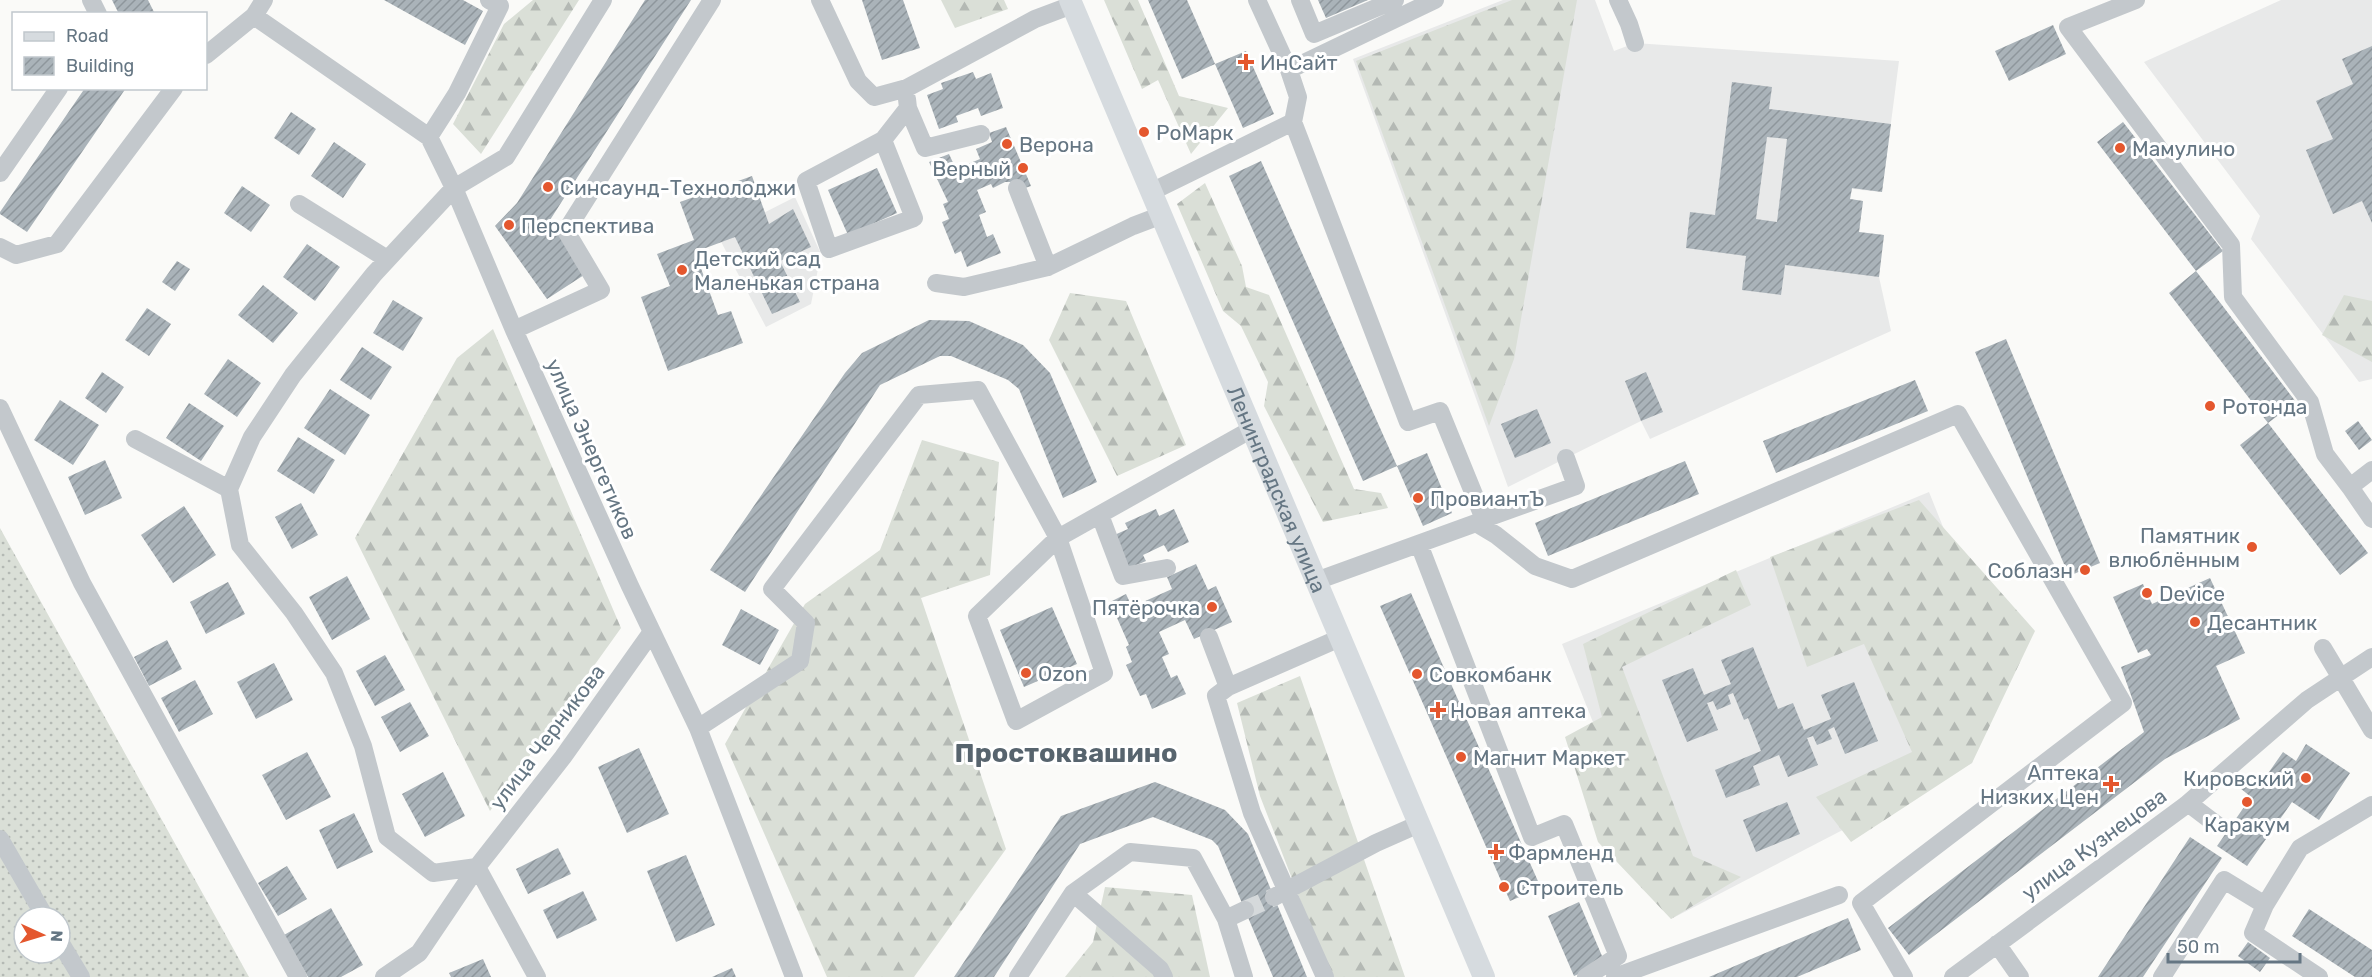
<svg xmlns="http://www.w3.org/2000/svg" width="2372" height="977" viewBox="0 0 2372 977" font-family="Rubik,sans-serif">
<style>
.built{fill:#e8e9e9}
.forest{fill:url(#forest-firs)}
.garden{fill:url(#garden-dots);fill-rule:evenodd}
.building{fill:url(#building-hatch);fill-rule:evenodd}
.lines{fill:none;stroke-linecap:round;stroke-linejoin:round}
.minor-tunnel{stroke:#d5d9db;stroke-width:18;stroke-dasharray:18 9;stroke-linecap:butt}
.minor{stroke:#c3c8cc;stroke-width:18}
.major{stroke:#d6dbdf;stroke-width:22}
.poi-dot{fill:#e4572e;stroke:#fff;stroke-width:2}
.labels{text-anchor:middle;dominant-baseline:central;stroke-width:6;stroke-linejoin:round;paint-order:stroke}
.poi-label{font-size:21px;fill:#657683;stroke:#fff;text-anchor:start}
.street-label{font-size:21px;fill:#657683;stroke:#fff}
.district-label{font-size:27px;font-weight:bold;fill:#57646e;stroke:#fff}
</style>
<defs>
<pattern id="forest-firs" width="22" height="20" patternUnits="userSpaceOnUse" patternTransform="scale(1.5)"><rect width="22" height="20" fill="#dadfd7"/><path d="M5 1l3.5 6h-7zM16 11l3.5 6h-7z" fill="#b4b9b4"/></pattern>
<pattern id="garden-dots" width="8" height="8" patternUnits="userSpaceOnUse" patternTransform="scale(1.5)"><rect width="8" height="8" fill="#dadfd7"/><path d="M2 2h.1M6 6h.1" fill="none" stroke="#b4b9b4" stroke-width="1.8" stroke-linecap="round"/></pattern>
<pattern id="building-hatch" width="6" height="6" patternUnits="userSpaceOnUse" patternTransform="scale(1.5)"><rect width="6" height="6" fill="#aab3b9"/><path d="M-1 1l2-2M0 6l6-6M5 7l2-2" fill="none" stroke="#8e969c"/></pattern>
</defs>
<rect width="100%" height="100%" fill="#fafaf8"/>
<!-- built -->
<path class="built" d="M1503,0H1595L1614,51L1635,43L1899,61L1882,192L1852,189L1850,199L1863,201L1859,232L1884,235L1879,277L1891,331L1650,439L1641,421L1508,487L1353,59Z
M2281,0H2372V379L2359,382L2251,239L2260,216L2144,62Z
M795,197L821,254L811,304L766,327L718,236Z
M1929,492L2001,671L1972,763L1671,919L1562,644Z"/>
<!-- forest -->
<path class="forest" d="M533,0H579L481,154L453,124L504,24Z
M941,0H1004L1008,9L955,28Z
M1104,0H1138L1179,96L1228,108L1191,154L1158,80L1142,89Z
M1512,0H1577L1514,359L1489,426L1356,61Z
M1205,183L1242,266L1246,287L1269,295L1354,489L1381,493L1388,508L1323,522L1264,406L1268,382L1241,326L1223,311L1177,204Z
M1070,293L1126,301L1186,445L1117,476L1049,340Z
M2344,295L2372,301V362L2322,335Z
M493,329L621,628L490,811L355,538L457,358Z
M922,440L999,462L990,575L921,598L1006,849L914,977H827L725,744L805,604L880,550Z
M1919,500L2035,631L1972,763L1851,842L1816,797L1912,752L1864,644L1807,667L1770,557Z
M1736,570L1751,605L1622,667L1693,856L1741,877L1671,919L1598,842L1565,737L1602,717L1583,644Z
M1300,676L1405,977H1330L1260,796L1237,703Z
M1105,887L1192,895L1210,977H1065L1093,942Z"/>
<!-- garden -->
<path class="garden" d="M0,528L244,968L249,977H0ZM24,917H60V953H24Z"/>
<!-- building -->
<path class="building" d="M112,0H148L155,14H119Z
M384,0H463L483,11L465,45Z
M645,0H691L550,220L584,275L547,299L495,226L517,203Z
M862,0H903L920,48L882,60Z
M1148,0H1187L1215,64L1182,79Z
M1318,0H1368L1326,18Z
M2053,25L2066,54L2009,81L1995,51Z
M2372,46V223L2362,201L2333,214L2306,150L2333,139L2316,101L2353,84L2342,59Z
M1246,51L1274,114L1243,128L1215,64Z
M973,72L976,79L991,73L1003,108L981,116L978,108L956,116L958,122L939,129L927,95L943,89L941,83Z
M1732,82L1772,87L1769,109L1891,124L1882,192L1852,188L1850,199L1863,201L1859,232L1884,235L1879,277L1785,265L1781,295L1742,290L1746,256L1686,248L1690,212L1715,215ZM1767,137L1787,139L1777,222L1756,219Z
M85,88H126L27,232L0,214V212Z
M291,112L316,129L299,155L274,138Z
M2123,122L2223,251L2196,271L2097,142Z
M1006,127L1031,186L1022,189L1019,182H1005L993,188L991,184L977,190L986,212L979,215L987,237L993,234L1001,253L967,267L961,251L955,254L942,222L949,219L943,204L948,202L929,162L949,154L956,169L980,159L976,149L992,142L989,133Z
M334,142L366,164L343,198L311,176Z
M1261,161L1397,466L1363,481L1229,176Z
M877,168L897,213L848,235L828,190Z
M752,176L769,224L793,209L811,247L780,261L800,302L772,314L735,237L695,252L718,315L731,311L743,343L668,371L641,297L670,286L657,254L694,240L680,202Z
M242,186L270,205L251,232L224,213Z
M307,244L340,267L315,301L283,277Z
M177,261L190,269L175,291L162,282Z
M2196,271L2296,402L2268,423L2169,293Z
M263,285L298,313L273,343L238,315Z
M393,300L423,318L403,351L373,333Z
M147,308L171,324L149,356L125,340Z
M929,320L969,321L1023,345L1050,373L1097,482L1063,498L1019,389L1008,380L951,356H940L880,385L745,592L710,570L845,373L862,353Z
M2006,339L2100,563L2069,576L1975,352Z
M362,347L392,367L371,400L340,380Z
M228,359L261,383L237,417L204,394Z
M102,372L124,387L106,413L85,398Z
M1646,372L1663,412L1641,421L1625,381Z
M1915,380L1928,411L1776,473L1763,441Z
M330,389L370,415L345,455L304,428Z
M60,400L99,425L73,465L34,440Z
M189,403L224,426L201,461L166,438Z
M1537,409L1551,443L1515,458L1501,424Z
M2358,421L2372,440L2359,450L2345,431Z
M2268,423L2368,553L2340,575L2240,445Z
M298,437L335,460L314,494L277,471Z
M1427,453L1452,513L1423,526L1397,466Z
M105,460L122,498L85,515L68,477Z
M1685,461L1699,494L1548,556L1535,523Z
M301,503L318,535L292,549L275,517Z
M184,506L216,555L173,583L141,535Z
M1156,509L1159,516L1174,509L1189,542L1168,552L1164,545L1143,555L1146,561L1127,569L1112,536L1128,529L1125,523Z
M1196,564L1208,590L1216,586L1232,622L1194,639L1185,620L1159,632L1169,654L1162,657L1171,678L1177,675L1186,694L1152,709L1146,694L1140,696L1126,665L1132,662L1126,647L1129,645L1110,602L1126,594L1132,607L1172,589L1167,577Z
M347,576L370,619L332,640L309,597Z
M2210,578L2245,653L2216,666L2240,719L2165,759L1909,955L1888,928L2144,732L2121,667L2151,655L2147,649L2138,653L2113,597L2143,584L2152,604Z
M228,582L245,614L206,634L190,602Z
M1411,593L1541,888L1510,901L1380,606Z
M1052,607L1077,664L1024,687L1000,630Z
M741,609L779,630L760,665L722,645Z
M167,640L182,669L149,686L134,657Z
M1753,647L1778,709L1793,703L1804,730L1831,719L1821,695L1854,682L1878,741L1845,754L1834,727L1828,730L1832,739L1817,745L1813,736L1807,738L1818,765L1788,777L1779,755L1753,766L1760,785L1726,798L1715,770L1761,751L1748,718L1744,720L1733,693L1728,695L1731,704L1717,710L1713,701L1707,703L1718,730L1687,742L1662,680L1693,668L1704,695L1731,684L1721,660Z
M385,655L405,690L375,706L356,671Z
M274,663L293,700L256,719L237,682Z
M195,680L213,714L179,732L161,698Z
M410,702L429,736L400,752L381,717Z
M2306,744L2350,773L2319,820L2292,802L2247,866L2217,846L2251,797L2240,788L2252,774L2262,782L2283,752L2296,761Z
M639,748L669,814L627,833L598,767Z
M307,752L331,797L286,820L262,775Z
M443,772L465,816L425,837L402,794Z
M1155,782L1225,810L1248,834L1307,977H1273L1218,846L1212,840L1153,817L1080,844L994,977H954L1061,816Z
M1787,802L1800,834L1756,852L1743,820Z
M354,813L373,852L337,869L319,830Z
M2190,837L2222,858L2143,977H2098Z
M558,848L571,874L528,894L516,869Z
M686,855L715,925L676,942L647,871Z
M287,866L307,899L278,916L258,883Z
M583,891L597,920L557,939L543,910Z
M1579,902L1605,963L1574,976L1548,916Z
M331,908L363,965L341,977H308L284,935Z
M2309,909L2372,950V977H2355L2292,936Z
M1848,918L1861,950L1797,977H1709Z
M2248,942L2270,958L2260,972L2238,956Z
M483,959L491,977H451L449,973Z
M732,968L736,977H712Z"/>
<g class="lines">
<!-- minor-tunnel -->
<path class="minor-tunnel" d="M1245,910L1274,897"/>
<!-- minor -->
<path class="minor" d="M91,0L98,14
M820,0L858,81L874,97L907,88L1035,19L1072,5
M1300,0L1314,34L1395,0
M1618,0L1629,24L1635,43
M2136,0L2068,27L2231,245L2233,297L2310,402L2325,454L2350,487
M254,16L429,137L454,188L514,330L630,586L698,728L794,977
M206,55L254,16L264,0
M1289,70L1435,0
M907,99L908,108L925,148L981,134
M1293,122L1408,422L1440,411L1484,519L1476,523
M429,137L457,93L500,6L489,0
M883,140L914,218L829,249L806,181L883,140L908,108
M0,173L59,88
M1017,188L1048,267L1133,226L1162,215
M1151,192L1293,122L1298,97L1289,70L1257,0
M299,204L387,259
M0,247L16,255L57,244L174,88
M936,283L964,287L1048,267
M514,330L601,290L566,231L712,0
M0,408L82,583L298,977
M135,439L229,489
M2372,470L2350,487L2372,519
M1100,515L1123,576L1167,568
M1484,519L1576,486L1566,458
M1419,544L1532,837L1564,824L1618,956L1586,977
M1316,581L1476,523L1496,535L1535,566L1572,579L1958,414L2123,703L1861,903L1904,977
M1209,637L1228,687L1340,638
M2323,648L2372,730
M1228,687L1216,696L1252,813L1325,977
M698,728L800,661L806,623L772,589L919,395L978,390L1058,538L1104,673L1016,721L977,616L1058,538L1252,429
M2186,805L2192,806L2217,825
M0,839L45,917
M1073,893L1160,969L1164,977
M1274,897L1376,843L1419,824
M1226,919L1245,910
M60,942L81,977
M1997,944L2020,977
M384,977L419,953L477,867L563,757L651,633
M537,977L477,867L433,873L387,837L363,746L334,673L294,613L240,545L229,489L252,437L293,375L374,274L454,188L506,157L603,0
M1018,977L1073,893L1130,852L1193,858L1226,919L1244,977
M1615,977L1839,895
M1953,977L2186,805L2307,700L2372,657
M2162,977L2224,880L2265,905
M2319,977L2253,933L2265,905L2300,848L2372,805"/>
<!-- major -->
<path class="major" id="s1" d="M1070,0L1484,977"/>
</g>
<!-- markers -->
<g class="poi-dot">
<path d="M1243 53h6v6h6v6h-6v6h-6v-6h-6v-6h6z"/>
<circle cx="1144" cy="132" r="6"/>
<circle cx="1007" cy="144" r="6"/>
<circle cx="2120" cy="148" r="6"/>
<circle cx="1023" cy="168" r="6"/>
<circle cx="548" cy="187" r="6"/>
<circle cx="509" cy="225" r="6"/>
<circle cx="682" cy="270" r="6"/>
<circle cx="2210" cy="406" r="6"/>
<circle cx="1418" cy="498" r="6"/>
<circle cx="2252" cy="547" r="6"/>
<circle cx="2085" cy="570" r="6"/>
<circle cx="2147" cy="593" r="6"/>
<circle cx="1212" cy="607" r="6"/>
<circle cx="2195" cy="622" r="6"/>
<circle cx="1026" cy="673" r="6"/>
<circle cx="1417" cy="674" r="6"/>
<path d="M1435 701h6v6h6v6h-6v6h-6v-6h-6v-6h6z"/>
<circle cx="1461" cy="757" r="6"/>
<circle cx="2306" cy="778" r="6"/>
<path d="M2108 775h6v6h6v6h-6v6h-6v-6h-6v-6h6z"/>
<circle cx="2247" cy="802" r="6"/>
<path d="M1493 843h6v6h6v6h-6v6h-6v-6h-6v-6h6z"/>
<circle cx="1504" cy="887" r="6"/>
</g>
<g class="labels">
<!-- poi labels -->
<g class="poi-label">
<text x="1260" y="62">ИнСайт</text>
<text x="1156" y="132">РоМарк</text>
<text x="1019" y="144">Верона</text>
<text x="2132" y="148">Мамулино</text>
<text x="1011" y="168" text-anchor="end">Верный</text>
<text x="560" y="187">Синсаунд-Технолоджи</text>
<text x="521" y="225">Перспектива</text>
<text x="694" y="258">Детский сад<tspan x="694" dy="24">Маленькая страна</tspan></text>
<text x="2222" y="406">Ротонда</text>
<text x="1430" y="498">ПровиантЪ</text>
<text x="2240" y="535" text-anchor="end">Памятник<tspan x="2240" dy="24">влюблённым</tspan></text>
<text x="2073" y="570" text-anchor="end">Соблазн</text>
<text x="2159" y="593">Device</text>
<text x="1200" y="607" text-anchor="end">Пятёрочка</text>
<text x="2207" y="622">Десантник</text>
<text x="1038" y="673">Ozon</text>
<text x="1429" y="674">Совкомбанк</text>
<text x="1450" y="710">Новая аптека</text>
<text x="1473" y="757">Магнит Маркет</text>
<text x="2099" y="772" text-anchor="end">Аптека<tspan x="2099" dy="24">Низких Цен</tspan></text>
<text x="2294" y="778" text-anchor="end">Кировский</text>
<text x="2247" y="824" text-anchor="middle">Каракум</text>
<text x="1508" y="852">Фармленд</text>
<text x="1516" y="887">Строитель</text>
</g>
<!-- street labels -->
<g class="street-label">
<text transform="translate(592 449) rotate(66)">улица Энергетиков</text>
<text stroke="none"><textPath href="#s1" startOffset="531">Ленинградская улица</textPath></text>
<text transform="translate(547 737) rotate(-53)">улица Черникова</text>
<text transform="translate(2094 844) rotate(-36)">улица Кузнецова</text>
</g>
<!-- district labels -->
<g class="district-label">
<text x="1066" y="753">Простоквашино</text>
</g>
</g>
<!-- legend -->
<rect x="12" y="12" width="195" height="78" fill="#ffffff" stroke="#c1c8cd" stroke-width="1.5"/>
<rect x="24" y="32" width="30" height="9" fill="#d6dbdf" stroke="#c1c8cd" stroke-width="1.5"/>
<text x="66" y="42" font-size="18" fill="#657683">Road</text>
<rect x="24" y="57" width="30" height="18" fill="url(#building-hatch)" stroke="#c1c8cd" stroke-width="1.5"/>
<text x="66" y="72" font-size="18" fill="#657683">Building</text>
<!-- north arrow -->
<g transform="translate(42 935) rotate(94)"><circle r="28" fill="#ffffff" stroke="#c1c8cd" stroke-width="1.5"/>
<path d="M0-4.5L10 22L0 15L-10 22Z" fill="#e4572e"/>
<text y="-9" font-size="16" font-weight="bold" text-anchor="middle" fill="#657683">N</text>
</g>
<!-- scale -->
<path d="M2168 953v9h132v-9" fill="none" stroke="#657683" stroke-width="3"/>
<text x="2177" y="953" font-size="18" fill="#657683" stroke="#ffffff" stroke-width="4.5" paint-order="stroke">50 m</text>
</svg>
